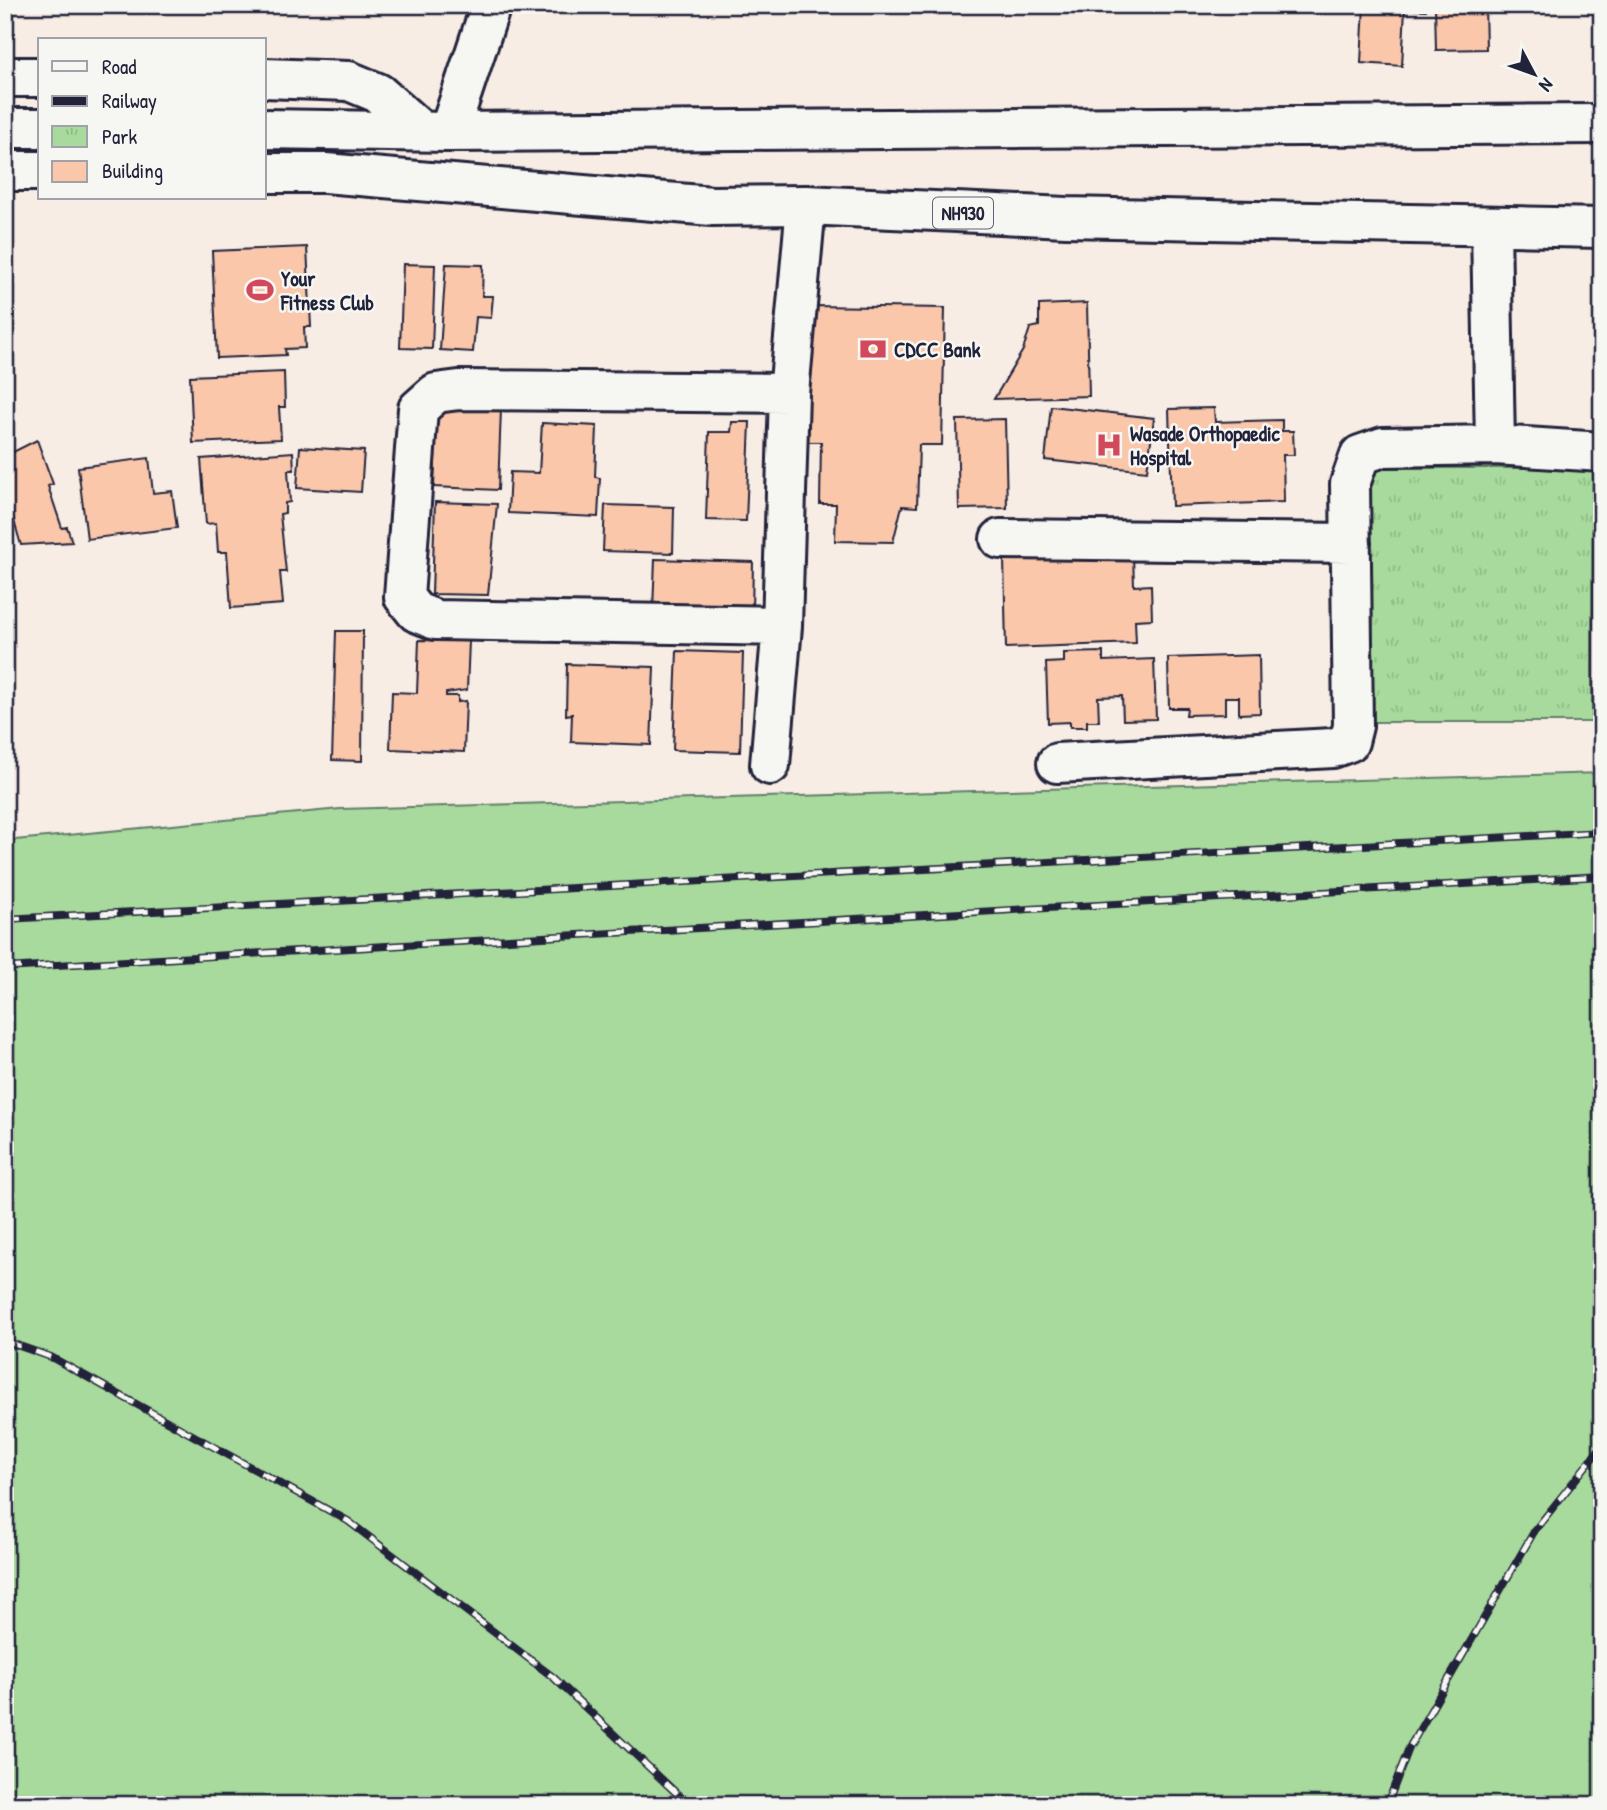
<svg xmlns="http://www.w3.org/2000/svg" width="1607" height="1810" viewBox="0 0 1607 1810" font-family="'Patrick Hand',sans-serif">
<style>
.grass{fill:#a7da9c;stroke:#647e6c;stroke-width:2}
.park{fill:url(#park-tufts);stroke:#647e6c;stroke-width:2}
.building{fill:#fac7aa;stroke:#22223b;stroke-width:2}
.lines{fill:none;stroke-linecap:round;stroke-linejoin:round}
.minor-casing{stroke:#22223b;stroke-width:44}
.major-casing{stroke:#22223b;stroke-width:44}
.highway-casing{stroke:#22223b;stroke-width:44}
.minor{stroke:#f6f6f2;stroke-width:38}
.major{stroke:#f6f6f2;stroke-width:38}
.highway{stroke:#f6f6f2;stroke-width:38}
.rail-casing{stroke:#22223b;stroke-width:8}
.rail{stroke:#f6f6f2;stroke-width:5;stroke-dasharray:16;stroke-linecap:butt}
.labels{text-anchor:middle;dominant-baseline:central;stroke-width:5;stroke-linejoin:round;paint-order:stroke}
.shield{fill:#f6f6f2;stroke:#626272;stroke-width:2}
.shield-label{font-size:19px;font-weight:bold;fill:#22223b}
.poi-label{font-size:21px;font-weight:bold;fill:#22223b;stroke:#f6f6f2;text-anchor:start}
</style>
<defs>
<pattern id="park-tufts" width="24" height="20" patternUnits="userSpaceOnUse" patternTransform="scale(1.75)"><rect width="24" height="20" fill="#a7da9c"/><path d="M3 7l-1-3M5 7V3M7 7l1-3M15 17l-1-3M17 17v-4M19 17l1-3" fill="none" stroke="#8fbb87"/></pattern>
</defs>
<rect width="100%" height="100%" fill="#f7ede4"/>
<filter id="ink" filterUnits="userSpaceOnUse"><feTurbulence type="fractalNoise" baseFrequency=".0143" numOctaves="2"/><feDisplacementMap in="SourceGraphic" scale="14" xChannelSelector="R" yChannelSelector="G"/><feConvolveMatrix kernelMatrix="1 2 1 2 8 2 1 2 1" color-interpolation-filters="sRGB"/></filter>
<g filter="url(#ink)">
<!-- grass -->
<path class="grass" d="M1602,773V1805H5V841L340,809Z"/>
<!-- park -->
<path class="park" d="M1363,468H1593L1592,722H1362Z"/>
<!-- building -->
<path class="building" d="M1364,5H1427L1426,10L1405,9L1402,66L1361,63Z
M1435,5H1485L1486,49L1436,50Z
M307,247L311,327H304L305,348L285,349L286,355L217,358L212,251Z
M403,264L435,265L432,349L400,348Z
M446,264L483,265L482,296H493L491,318L476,317L473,352L440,350Z
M1087,303L1089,396L994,399L1023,350L1030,328L1039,326V305Z
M812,306L945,308L942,445H919L917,507L902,506L893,542L835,541L836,504H820L821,442H808Z
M284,372L285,407H279L281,439L193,443L190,376Z
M437,406L501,409L498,490L434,487Z
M1051,406L1154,418L1147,471L1045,460Z
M1214,408L1215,422L1282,420V431H1293L1294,455H1283L1284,502L1172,506L1169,409Z
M1005,419L1007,508L959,509L957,420Z
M732,422H750L746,521L706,520L709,432H731Z
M542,423L597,426L595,477L600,478L598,517L508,513L510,472L539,473Z
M37,440L53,484L48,486L62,528L67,527L72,542L21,545L5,490V456Z
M300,447L364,451L361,492L297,488Z
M293,452L294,470H288L290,502L285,503V513L280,514L286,572H280L283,604L231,608L227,552H218L216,523L206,524L201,459Z
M149,458L153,493L172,491L177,528L87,539L78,467Z
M435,502L497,504L488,595L432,594Z
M605,505L674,507L673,553L603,551Z
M1133,554L1134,586L1151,585L1152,619L1135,620L1136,643L1006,648L1004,558Z
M655,559L753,562L752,612L653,610Z
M336,631H363L362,761L332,760Z
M419,640L469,641L467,690L446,693V696H458V702L466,701L464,752L390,749L392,692L417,693Z
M677,651L743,653L740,752L673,750Z
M1103,652V661L1154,659L1156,719L1123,720L1122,696L1098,697L1099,721H1087V727H1070V722L1048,723L1046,663L1064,662V653Z
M1259,655L1260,713L1239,714V697H1225V714L1186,715L1187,708H1169L1168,658Z
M567,664L654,667L651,745L571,742L572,714L566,715Z"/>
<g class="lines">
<!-- minor casing -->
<g class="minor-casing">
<path id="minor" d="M449,132L491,5
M1491,226L1495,445
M1000,539L1351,543
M782,626L436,620L416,612L404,597L418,409L436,393L459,390L789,393
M1057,763L1333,748L1349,742L1353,726L1350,484L1360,455L1383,447L1495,445L1602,452
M770,765L782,626L789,393L806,205"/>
</g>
<!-- major casing -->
<g class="major-casing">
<path id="major" d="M5,77H40
M264,78L349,81L378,93L421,131"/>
</g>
<!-- highway casing -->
<g class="highway-casing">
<path id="highway" d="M5,128H40
M264,129L449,132L1602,124
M5,171H40
M264,173H325L712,206L806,205L1066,217L1602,228"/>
</g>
<!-- minor -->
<use href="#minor" class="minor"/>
<!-- major -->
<use href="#major" class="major"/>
<!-- highway -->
<use href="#highway" class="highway"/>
<!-- rail casing -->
<g class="rail-casing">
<path id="rail" d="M5,919L1602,832
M5,968L1602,876
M5,1341L51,1357L348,1521L553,1677L689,1805
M1387,1805L1409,1748L1535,1530L1602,1446"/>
</g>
<!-- rail -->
<use href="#rail" class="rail"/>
</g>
</g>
<!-- icons -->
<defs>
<g id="stadium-bare" transform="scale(2.1)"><path d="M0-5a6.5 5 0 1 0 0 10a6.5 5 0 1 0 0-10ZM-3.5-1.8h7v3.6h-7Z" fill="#d1495b" stroke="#f6f6f2" stroke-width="2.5" paint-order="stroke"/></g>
<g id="bank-bare" transform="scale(2.1)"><path d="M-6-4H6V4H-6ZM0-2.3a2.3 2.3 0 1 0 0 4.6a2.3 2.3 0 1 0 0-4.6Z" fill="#d1495b" stroke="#f6f6f2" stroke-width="2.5" paint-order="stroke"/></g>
<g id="hospital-bare" transform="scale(2.1)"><path d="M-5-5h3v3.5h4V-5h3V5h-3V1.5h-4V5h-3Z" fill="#d1495b" stroke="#f6f6f2" stroke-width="2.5" paint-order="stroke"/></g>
</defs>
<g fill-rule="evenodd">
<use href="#stadium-bare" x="260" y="290"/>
<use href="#bank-bare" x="873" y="349"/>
<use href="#hospital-bare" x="1109" y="445"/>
</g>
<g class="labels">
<!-- shield labels -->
<rect class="shield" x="933" y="197.5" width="60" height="31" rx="5"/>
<g class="shield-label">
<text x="963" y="213">NH930</text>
</g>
<!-- poi labels -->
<g class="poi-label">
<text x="281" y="278">Your<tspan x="281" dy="24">Fitness Club</tspan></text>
<text x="894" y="349">CDCC Bank</text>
<text x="1130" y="433">Wasade Orthopaedic<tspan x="1130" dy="24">Hospital</tspan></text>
</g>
</g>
<!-- margin -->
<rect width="1607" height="1810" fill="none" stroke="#f6f6f2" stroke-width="28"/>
<rect x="14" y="14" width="1579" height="1782" fill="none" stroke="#22223b" stroke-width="2.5" filter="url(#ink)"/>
<!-- legend -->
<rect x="38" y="38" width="228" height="161" fill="#f6f6f2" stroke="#a1a1a9" stroke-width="2"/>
<rect x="52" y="61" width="35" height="10" fill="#f6f6f2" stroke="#a1a1a9" stroke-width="2"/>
<text x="102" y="74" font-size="21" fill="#22223b">Road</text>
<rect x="52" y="96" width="35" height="10" fill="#22223b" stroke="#a1a1a9" stroke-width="2"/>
<text x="102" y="108" font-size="21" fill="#22223b">Railway</text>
<rect x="52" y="126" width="35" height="21" fill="url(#park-tufts)" stroke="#a1a1a9" stroke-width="2"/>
<text x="102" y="144" font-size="21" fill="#22223b">Park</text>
<rect x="52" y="161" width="35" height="21" fill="#fac7aa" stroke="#a1a1a9" stroke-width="2"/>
<text x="102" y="178" font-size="21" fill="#22223b">Building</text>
<!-- north arrow -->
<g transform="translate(1534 74) rotate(131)" stroke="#f6f6f2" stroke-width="5" paint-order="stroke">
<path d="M0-5L12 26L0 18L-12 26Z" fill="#22223b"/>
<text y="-10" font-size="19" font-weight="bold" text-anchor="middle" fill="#22223b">N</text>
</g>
</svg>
